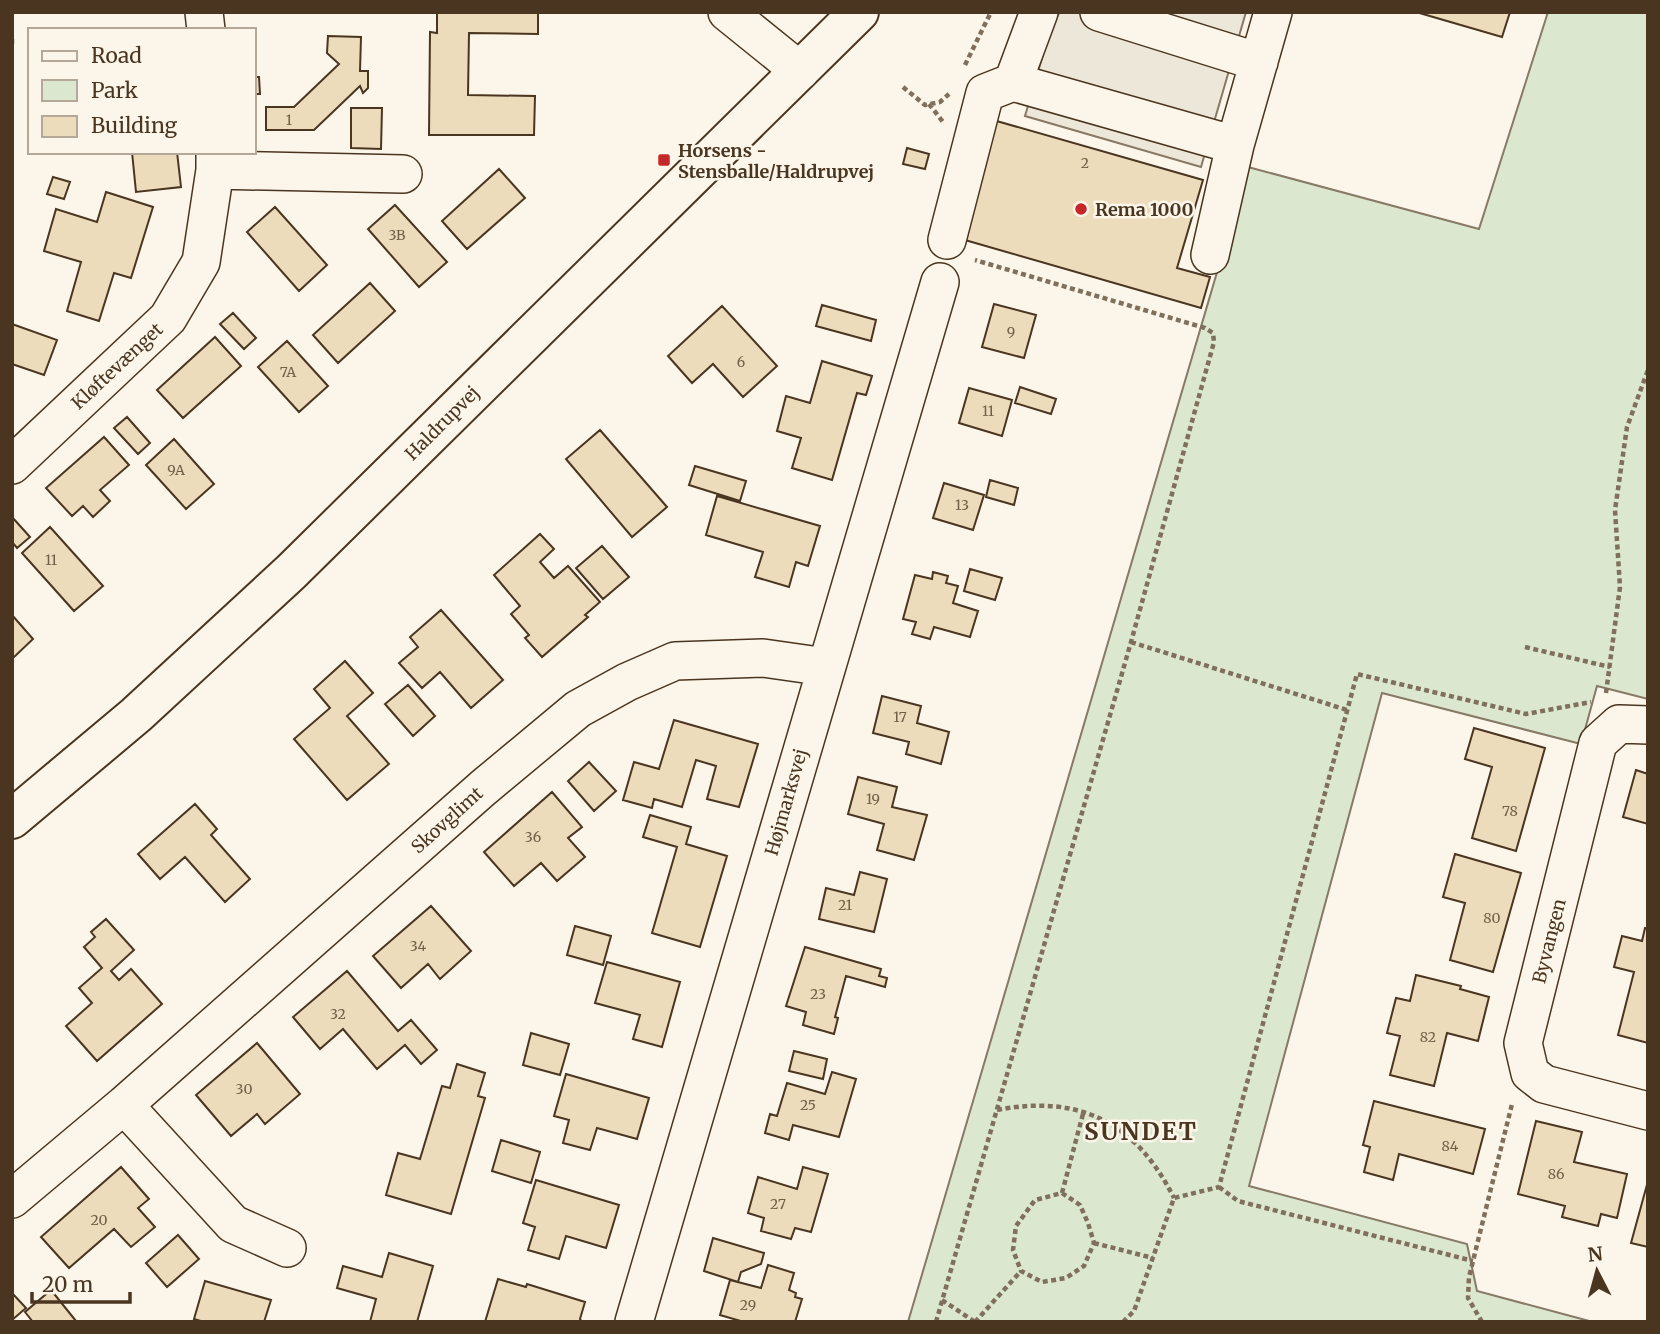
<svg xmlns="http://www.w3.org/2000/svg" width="1660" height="1334" viewBox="0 0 1660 1334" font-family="Merriweather,serif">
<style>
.green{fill:#dce7d0;stroke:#887966;stroke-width:2}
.parking{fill:#ede7d9;stroke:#887966;stroke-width:2}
.building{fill:#ecdcbc;stroke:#4a3520;stroke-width:2}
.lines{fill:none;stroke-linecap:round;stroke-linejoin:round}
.minor-casing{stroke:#4a3520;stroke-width:40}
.major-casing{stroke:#4a3520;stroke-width:42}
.path{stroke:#7f6f5c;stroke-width:4.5;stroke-dasharray:5 3.5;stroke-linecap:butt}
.minor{stroke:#fbf6e9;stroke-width:37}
.major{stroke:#fbf6e9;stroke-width:38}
.poi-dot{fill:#c62828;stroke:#fbf6e9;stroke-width:2.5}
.labels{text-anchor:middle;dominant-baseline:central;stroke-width:5;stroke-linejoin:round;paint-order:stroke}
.number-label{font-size:14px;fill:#725f47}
.poi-label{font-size:18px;font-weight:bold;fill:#4a3520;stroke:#fbf6e9;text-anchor:start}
.street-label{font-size:18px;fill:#4a3520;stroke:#fbf6e9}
.district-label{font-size:24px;font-weight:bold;letter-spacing:2px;fill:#4a3520;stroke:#fbf6e9}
</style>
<rect width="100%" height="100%" fill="#fbf6e9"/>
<!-- green -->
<path class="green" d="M1548,12H1648V699L1597,686L1581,744L1382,693L1249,1186L1467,1244L1477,1291L1593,1322H908L1248,167L1479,229Z"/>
<!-- parking -->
<path class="parking" d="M1060,12H1246L1201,167L1025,116L1052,24Z"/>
<!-- building -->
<path class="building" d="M437,12H538V34L469,33L468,95L535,96L534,135H429L430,32L437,33Z
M1416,12H1510L1502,37Z
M328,36L361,37L360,71H368V88L363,93L360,86L314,130H266V107H294L339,64L327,53Z
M254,77H259L260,94H254Z
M351,108H382L381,149L351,148Z
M993,120L1203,180L1177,268L1210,277L1201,308L958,238Z
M907,148L929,154L925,169L903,164Z
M132,152H177L181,187L136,192Z
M499,169L525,198L467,249L442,221Z
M53,177L70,182L64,199L47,194Z
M106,192L153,207L131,278L114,273L99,321L67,311L81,262L44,251L56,209L97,222Z
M395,205L447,262L419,287L368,229Z
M275,207L327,265L299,291L247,232Z
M370,283L395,311L338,363L313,335Z
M994,304L1036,315L1024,358L982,347Z
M822,305L876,320L871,341L816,326Z
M722,306L777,366L743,397L713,364L692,383L668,356Z
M233,313L256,338L244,349L220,324Z
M12,324L57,340L44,375L12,364Z
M215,337L241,366L183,418L157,390Z
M287,341L328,386L299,412L258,367Z
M822,361L872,376L866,395L857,393L832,480L792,468L801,438L777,431L786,396L810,403Z
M1020,387L1056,399L1051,414L1015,403Z
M969,388L1012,400L1002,436L959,423Z
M127,417L150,443L138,454L114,428Z
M600,430L667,507L632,537L566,459Z
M104,437L129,465L100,490L110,501L93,517L83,506L72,516L46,488Z
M174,439L214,484L186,509L146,465Z
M695,466L746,481L740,501L689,485Z
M990,480L1018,488L1014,505L986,497Z
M944,483L984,495L973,530L933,518Z
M717,496L820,526L808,566L796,562L789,587L755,577L763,552L706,535Z
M12,517L30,537L17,548L12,542Z
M50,527L103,586L74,611L22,553Z
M540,534L554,549L540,562L554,578L568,566L600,602L585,615L588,617L542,657L525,638L529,635L511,614L520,606L494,575Z
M602,546L629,577L603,599L576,568Z
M970,569L1002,578L995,600L964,591Z
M933,572L948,576L946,583L958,586L953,603L978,611L970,637L934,627L930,639L912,634L916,622L903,619L915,575L932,579Z
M441,610L503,680L471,708L440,672L422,688L399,663L418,647L410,637Z
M12,615L33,639L12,659Z
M345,661L373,693L347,716L389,764L347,800L294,739L330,708L314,689Z
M408,685L435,716L413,736L385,704Z
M882,696L921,706L917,723L949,732L941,764L906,754L909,742L873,733Z
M674,720L758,744L739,807L707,799L716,766L696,760L682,807L654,799L652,808L623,800L634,762L659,769Z
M1474,728L1545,748L1516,851L1472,838L1492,767L1465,759Z
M589,762L616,791L594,811L568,781Z
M1636,770L1648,774V824L1623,817Z
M858,777L897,787L892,807L927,815L914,860L877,850L884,824L848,814Z
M552,792L582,827L568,838L585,857L557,881L541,863L514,886L484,852Z
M195,804L217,829L211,835L250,879L225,902L185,857L160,879L138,854Z
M650,815L691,827L686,844L727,856L700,947L652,933L677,847L643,837Z
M1455,854L1521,873L1493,972L1450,960L1465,903L1443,897Z
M860,872L887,879L874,932L819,919L826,888L854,895Z
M431,906L471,951L440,979L428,964L401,988L373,956Z
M106,919L134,950L111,971L119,980L131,969L162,1004L97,1061L66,1026L92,1003L79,988L102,968L84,947L95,937L91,932Z
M575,926L611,936L603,965L567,955Z
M1645,928L1648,929V1043L1618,1035L1634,972L1614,967L1622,936L1642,941Z
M805,947L881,969L879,976L887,978L885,987L846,976L835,1017L838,1018L834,1034L803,1025L806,1012L786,1006Z
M607,962L680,982L662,1047L633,1039L640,1015L595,1003Z
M347,971L398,1031L411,1020L437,1050L421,1064L405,1045L377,1069L343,1029L320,1049L293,1017Z
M1416,975L1461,986L1460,989L1489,997L1478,1041L1447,1033L1434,1086L1390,1075L1400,1036L1387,1033L1396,998L1410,1001Z
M531,1033L569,1044L560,1075L523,1065Z
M257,1043L300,1094L265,1124L257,1114L231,1136L196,1095Z
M794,1051L827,1059L823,1079L789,1071Z
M457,1064L485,1073L478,1096L485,1098L451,1214L386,1195L398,1153L420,1159L442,1086L450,1088Z
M832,1072L856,1079L839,1137L793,1125L789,1140L765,1133L770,1114L777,1116L787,1083L825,1094Z
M566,1074L649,1098L637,1139L597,1128L590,1150L563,1143L569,1120L554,1116Z
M1374,1101L1485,1129L1473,1174L1399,1154L1393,1180L1364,1172L1370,1147L1363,1145Z
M1536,1121L1582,1132L1574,1162L1627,1174L1617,1218L1601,1214L1598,1226L1562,1217L1565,1206L1518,1194Z
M501,1140L540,1152L531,1183L492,1171Z
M121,1167L149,1199L138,1208L155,1227L131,1247L114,1229L69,1268L41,1237Z
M803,1167L828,1174L811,1232L795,1228L791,1239L761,1231L764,1218L748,1213L758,1177L797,1189Z
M536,1180L619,1205L606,1248L566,1236L559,1259L528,1250L535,1227L523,1223Z
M1648,1181V1247L1631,1243Z
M178,1235L199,1259L167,1287L146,1263Z
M713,1238L764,1253L761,1264L741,1272L738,1282L704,1271Z
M389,1253L433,1266L417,1322H370L376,1299L337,1288L343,1266L382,1277Z
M768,1265L794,1273L789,1290L796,1293L795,1297L802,1299L795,1322H744L720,1315L730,1280L761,1288Z
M498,1279L526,1287L527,1284L585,1302L580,1319L582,1322H485Z
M205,1281L271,1300L264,1322H204L194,1319Z
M51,1290L76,1321L75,1322H33L25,1312Z
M12,1293L26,1308L12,1320Z"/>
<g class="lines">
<!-- minor casing -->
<g class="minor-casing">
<path id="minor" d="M204,12L206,30
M727,12L800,71
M1039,12L1013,82L1235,145L1273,12
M1099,12L1259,62
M215,170L403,174
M947,240L985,93L1013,82
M1210,255L1235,145
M12,465L168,318L201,262L215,170V152
M1648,725L1619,724L1598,743L1523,1043L1530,1073L1544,1084L1648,1111
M124,1105L233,1224L287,1248
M12,1199L124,1105L483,788L578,709L627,682L675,661L763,658L826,667
M634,1322L940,282"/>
</g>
<!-- major casing -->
<g class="major-casing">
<path id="major" d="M12,819L136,715L291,572L859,12"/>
</g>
<!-- path -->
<path class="path" d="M12,39V47
M965,65L991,12
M903,87L925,105L940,102L949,94
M929,104L943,122
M1131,642L1347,710
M1525,647L1610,667
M1606,693L1620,587L1615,510L1627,427L1648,370
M997,1110C1079,1094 1136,1122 1174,1198
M1219,1187L1238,1201L1473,1261
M1062,1193L1080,1205L1088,1223L1094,1243L1084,1266L1066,1278L1042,1282L1021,1271L1013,1250L1016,1226L1035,1200Z
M1062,1193L1084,1110
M1094,1243L1153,1258
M942,1300L975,1322
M936,1322L1131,642L1214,342L1213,333L1205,328L975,260
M975,1322L1021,1271
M1123,1322L1134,1311L1174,1198L1219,1187L1357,674L1526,714L1591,702
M1482,1322L1468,1298L1469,1277L1512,1104"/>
<!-- minor -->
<use href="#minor" class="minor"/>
<!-- major -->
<use href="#major" class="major"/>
</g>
<!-- markers -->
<g class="poi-dot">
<rect x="657" y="153" width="14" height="14" rx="3.5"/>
<circle cx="1081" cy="209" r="7"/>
</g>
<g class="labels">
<!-- number labels -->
<g class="number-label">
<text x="289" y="120">1</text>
<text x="1085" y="163">2</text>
<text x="397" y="235">3B</text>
<text x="1011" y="332">9</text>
<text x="741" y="362">6</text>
<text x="288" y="372">7A</text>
<text x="988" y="411">11</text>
<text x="176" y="470">9A</text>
<text x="962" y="505">13</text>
<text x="51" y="560">11</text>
<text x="900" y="717">17</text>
<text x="873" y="799">19</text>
<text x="1510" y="811">78</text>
<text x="533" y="837">36</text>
<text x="845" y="905">21</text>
<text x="1492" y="918">80</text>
<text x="418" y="946">34</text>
<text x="818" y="994">23</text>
<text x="338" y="1014">32</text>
<text x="1428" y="1037">82</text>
<text x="244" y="1089">30</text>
<text x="808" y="1105">25</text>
<text x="1450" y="1146">84</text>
<text x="1556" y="1174">86</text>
<text x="778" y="1204">27</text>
<text x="99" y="1220">20</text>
<text x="748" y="1305">29</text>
</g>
<!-- poi labels -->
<g class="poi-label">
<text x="678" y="150">Horsens -<tspan x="678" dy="21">Stensballe/Haldrupvej</tspan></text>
<text x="1095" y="209">Rema 1000</text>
</g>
<!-- street labels -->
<g class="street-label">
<text transform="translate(117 366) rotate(-43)">Kløftevænget</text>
<text transform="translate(442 423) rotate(-45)">Haldrupvej</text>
<text transform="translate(786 802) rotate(-74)">Højmarksvej</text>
<text transform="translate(447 820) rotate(-42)">Skovglimt</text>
<text transform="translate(1549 941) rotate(-76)">Byvangen</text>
</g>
<!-- district labels -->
<g class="district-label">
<text x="1141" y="1131">SUNDET</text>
</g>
</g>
<!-- border -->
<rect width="1660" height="1334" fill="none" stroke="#4a3520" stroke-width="28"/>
<!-- legend -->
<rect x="28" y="28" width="228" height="126" fill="#fbf6e9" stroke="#b4a999" stroke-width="2"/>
<rect x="42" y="51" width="35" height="10" fill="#fbf6e9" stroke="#b4a999" stroke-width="2"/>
<text x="91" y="63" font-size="21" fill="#4a3520">Road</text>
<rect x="42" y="80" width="35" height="21" fill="#dce7d0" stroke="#b4a999" stroke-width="2"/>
<text x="91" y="98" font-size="21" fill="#4a3520">Park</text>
<rect x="42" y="116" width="35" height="21" fill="#ecdcbc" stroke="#b4a999" stroke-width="2"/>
<text x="91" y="133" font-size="21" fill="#4a3520">Building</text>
<!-- north arrow -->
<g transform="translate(1597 1271) rotate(354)" stroke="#fbf6e9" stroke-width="5" paint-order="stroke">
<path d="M0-5L12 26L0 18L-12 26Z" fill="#4a3520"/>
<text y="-10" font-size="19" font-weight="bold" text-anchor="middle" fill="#4a3520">N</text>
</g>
<!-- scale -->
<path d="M32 1292v10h98v-10" fill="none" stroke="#4a3520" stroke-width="3.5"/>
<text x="42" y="1292" font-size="21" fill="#4a3520" stroke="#fbf6e9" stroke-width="5" paint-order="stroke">20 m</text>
</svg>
